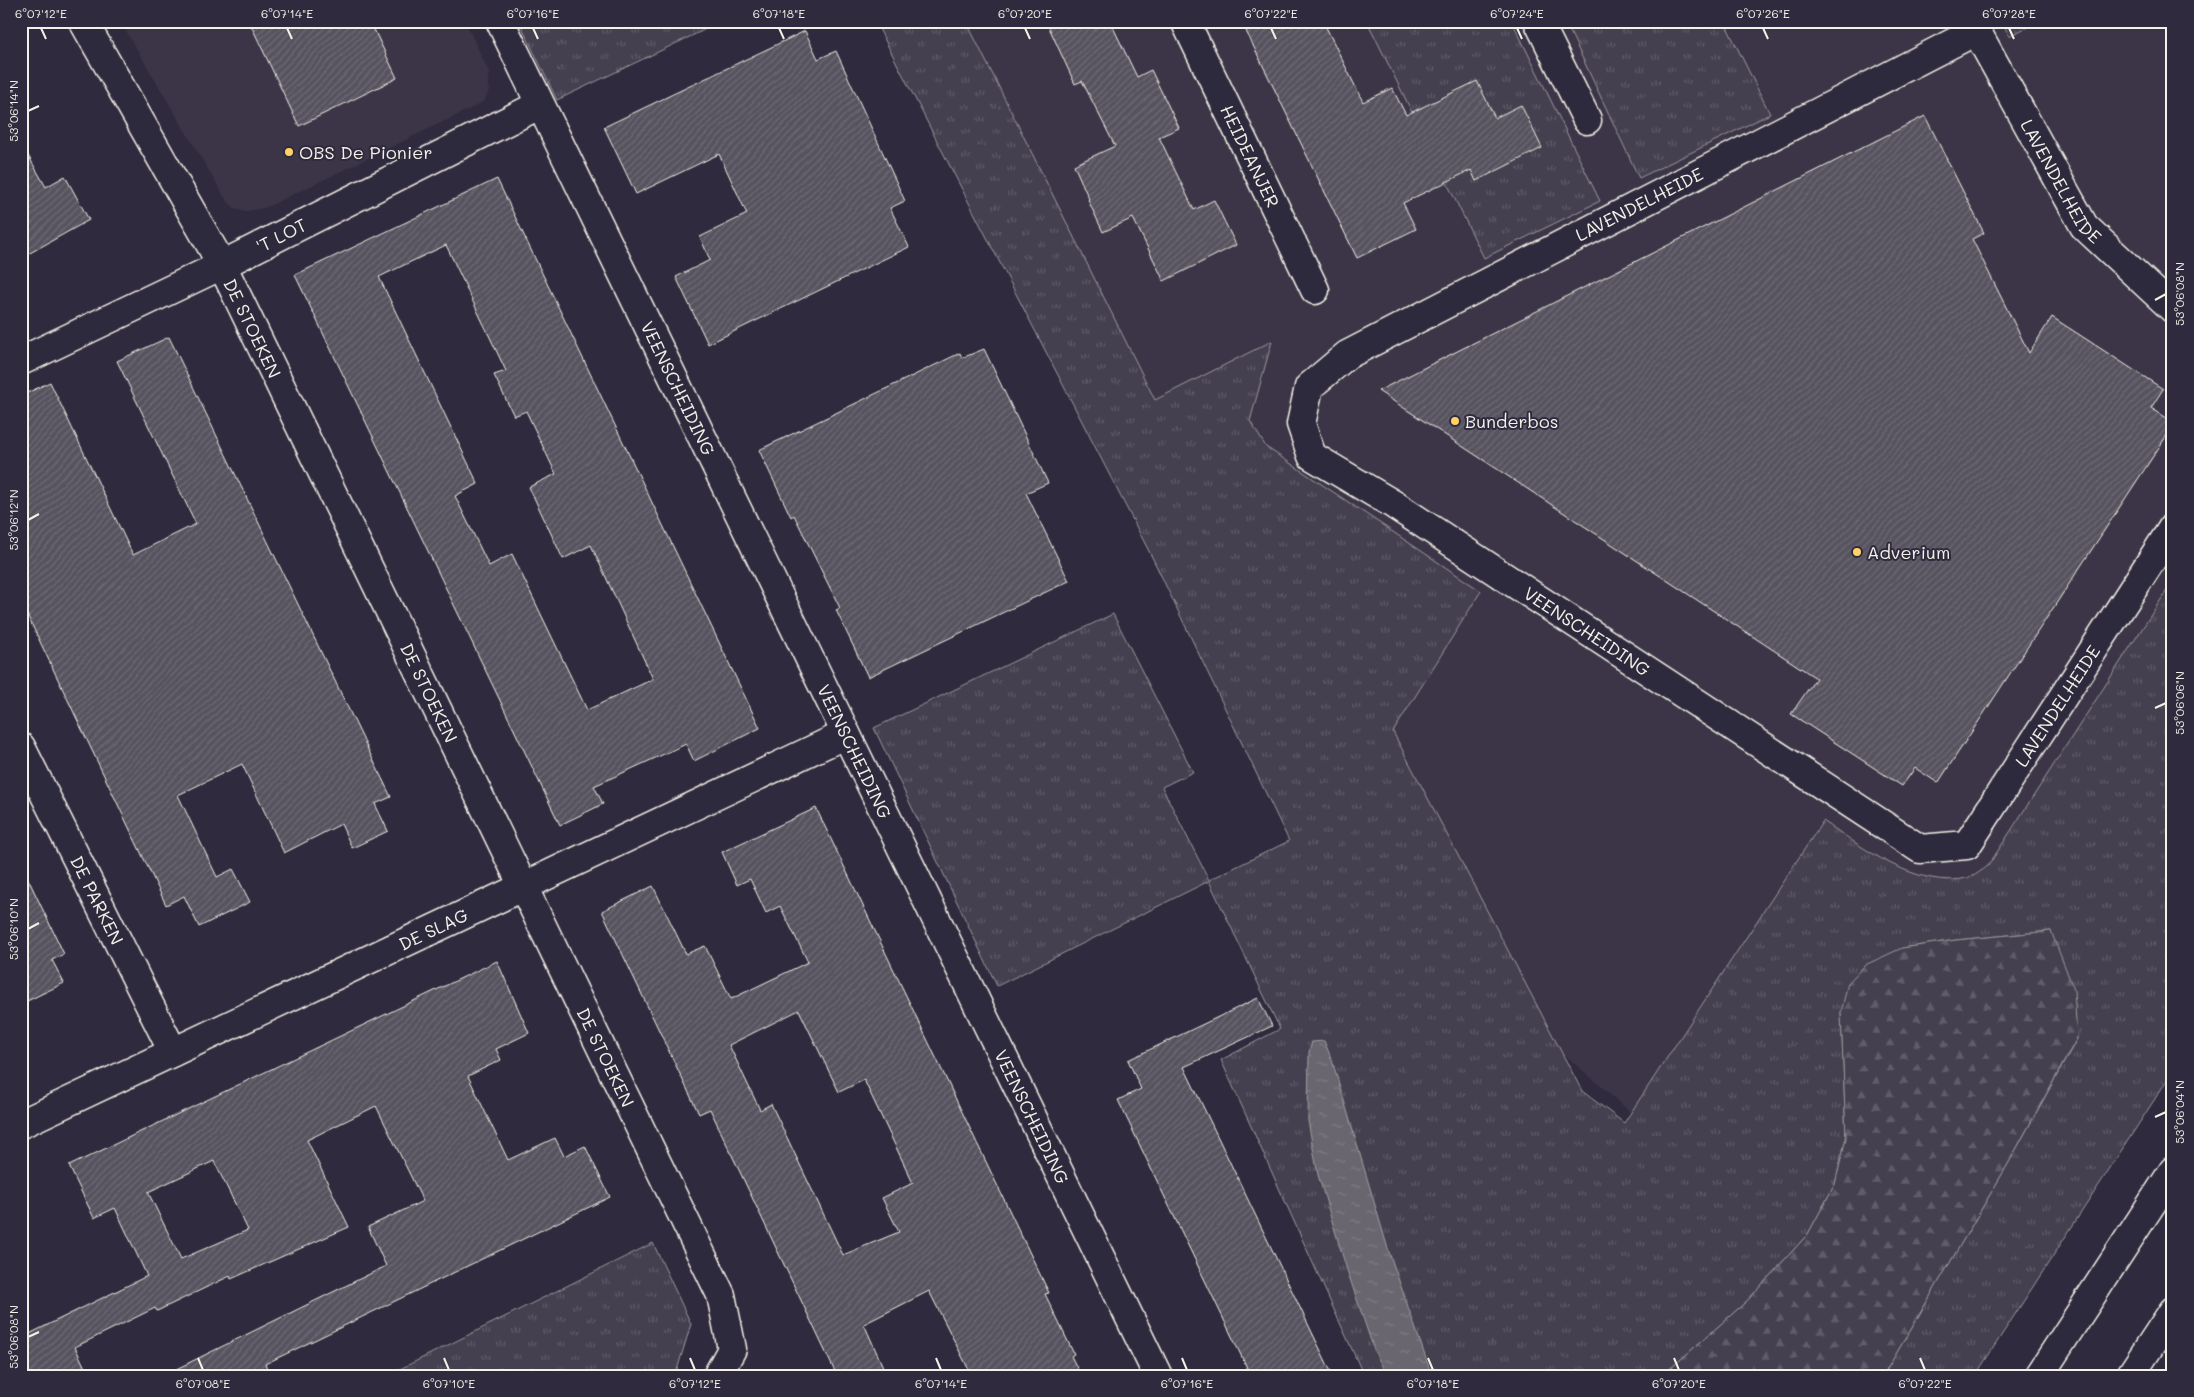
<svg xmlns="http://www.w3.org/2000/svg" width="2194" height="1397" viewBox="0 0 2194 1397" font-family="Mali,sans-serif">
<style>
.built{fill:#3b3647}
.grass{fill:url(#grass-tufts);stroke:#9c989c}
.forest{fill:url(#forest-firs);stroke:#9c989c}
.water{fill:url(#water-ripples);stroke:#a19ea0}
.building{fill:url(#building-hatch);stroke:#f4f1e8;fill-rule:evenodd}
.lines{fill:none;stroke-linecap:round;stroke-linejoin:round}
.minor-casing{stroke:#f4f1e8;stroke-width:31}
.highway-casing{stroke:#f4f1e8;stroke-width:31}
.minor{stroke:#2f2a3d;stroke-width:28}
.highway{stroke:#2f2a3d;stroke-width:28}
.ticks{fill:none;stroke:#f4f1e8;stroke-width:2}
.poi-dot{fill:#ffd166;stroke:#2f2a3d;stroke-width:2}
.labels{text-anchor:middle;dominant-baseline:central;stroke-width:4;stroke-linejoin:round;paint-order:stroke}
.poi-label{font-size:18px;fill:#f4f1e8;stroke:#2f2a3d;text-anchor:start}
.street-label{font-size:18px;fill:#f4f1e8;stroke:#2f2a3d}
.neatline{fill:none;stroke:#f4f1e8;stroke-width:2}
.ticks-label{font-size:12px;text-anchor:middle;fill:#f4f1e8}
</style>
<defs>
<pattern id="grass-tufts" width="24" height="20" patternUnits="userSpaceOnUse" patternTransform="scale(1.25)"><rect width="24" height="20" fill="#454050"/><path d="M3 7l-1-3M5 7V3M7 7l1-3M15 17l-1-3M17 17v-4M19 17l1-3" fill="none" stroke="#605c69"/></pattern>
<pattern id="forest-firs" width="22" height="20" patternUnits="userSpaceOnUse" patternTransform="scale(1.25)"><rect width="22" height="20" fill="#454050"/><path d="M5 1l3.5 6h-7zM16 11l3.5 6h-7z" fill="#605c69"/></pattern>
<pattern id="water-ripples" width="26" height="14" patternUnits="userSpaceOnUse" patternTransform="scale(1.25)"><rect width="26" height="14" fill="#6a6670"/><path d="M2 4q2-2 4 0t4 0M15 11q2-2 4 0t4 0" fill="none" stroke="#807c84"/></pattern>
<pattern id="building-hatch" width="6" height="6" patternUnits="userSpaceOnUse" patternTransform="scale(1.25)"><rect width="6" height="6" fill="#56525f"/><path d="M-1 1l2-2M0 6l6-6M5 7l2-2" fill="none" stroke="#6f6b76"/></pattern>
</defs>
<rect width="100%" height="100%" fill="#2f2a3d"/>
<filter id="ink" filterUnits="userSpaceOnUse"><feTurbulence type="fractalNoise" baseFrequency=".02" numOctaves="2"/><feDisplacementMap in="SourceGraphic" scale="10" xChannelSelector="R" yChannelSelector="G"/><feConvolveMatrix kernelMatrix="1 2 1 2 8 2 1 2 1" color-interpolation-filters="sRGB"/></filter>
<g filter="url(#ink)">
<!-- built -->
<path class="built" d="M120,21H465L489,72V90L485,100L478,105L267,207L244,212L233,207L225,198Z
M939,21H2173V915L1896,1344L1346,864Z"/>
<!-- grass -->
<path class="grass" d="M519,21H723L557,100Z
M875,21H966L1155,400L1272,341L1250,421L1266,447L1481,591L1393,732L1582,1091L1624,1123L1823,821C1864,848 1915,889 1968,878C1975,876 1982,870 1988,866L2173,581V1071L1975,1376H1883L2008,1164L2077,1039L2051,931L1956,940L1902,948L1841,1012L1846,1138L1835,1184L1808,1234L1747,1301L1662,1376H1364L1221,1060L1280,1029L1209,881L997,986L874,728L1113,614L1193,772L1162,787L1209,880L1289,841L1153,559Z
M1367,21H1512L1600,201L1484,258Z
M1565,21H1724L1770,114L1639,178Z
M2002,21H2040L2009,36Z
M653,1243L691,1324L677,1370L664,1376H386Z"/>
<!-- forest -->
<path class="forest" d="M2051,931L2074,990L2077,1038L2008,1164L1883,1376H1662L1747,1301L1808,1234L1835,1184L1846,1138L1841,1012L1848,983L1865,965L1902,948L1956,940Z"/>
<!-- water -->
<path class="water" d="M1324,1041L1332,1060L1388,1249L1432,1376H1387L1374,1350L1347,1270L1318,1175L1308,1121L1309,1052L1312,1042Z"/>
<!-- building -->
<path class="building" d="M249,21H370L397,78L299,126Z
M1046,21H1110L1137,77L1151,70L1179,128L1159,137L1194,210L1214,200L1236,245L1164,281L1133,218L1103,232L1088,200L1089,199L1074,165L1115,146L1082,81L1075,84Z
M1266,21H1323L1363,102L1392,88L1406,115L1477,81L1495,118L1521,105L1542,148L1476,181L1471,170L1403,203L1416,229L1357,258L1246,31Z
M805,31L818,59L836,51L905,201L890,208L909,247L708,344L676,277L710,260L700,237L747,214L719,154L636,194L604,127Z
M1925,116L1984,233L1972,239L2029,353L2052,317L2163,389L2151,408L2173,422V426L1938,783L1915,768L1902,786L1791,714L1816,678L1378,391Z
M21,143L46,187L65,176L89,220L21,258Z
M497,179L760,728L694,761L686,744L594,786L603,804L560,825L295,275ZM446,245L506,371L494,375L514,416L526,411L556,474L529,487L563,559L591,545L653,679L587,710L512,554L489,566L455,496L478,484L379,277Z
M169,337L391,797L375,804L388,831L352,848L341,824L284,853L242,764L178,795L217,877L233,869L250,902L199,927L184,896L166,905L21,602V396L50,382L133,555L196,524L117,361Z
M984,349L1048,483L1026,493L1069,581L868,677L836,610L840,608L794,515L791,517L759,450L960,353L962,358Z
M816,808L1049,1293L1045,1294L1074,1354L1071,1356L1081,1376H972L929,1291L864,1324L887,1376H837L710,1109L699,1114L602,911L653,886L686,954L705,946L731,999L808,962L780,906L766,913L750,879L737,885L722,852ZM799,1010L839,1092L864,1080L913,1183L882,1198L899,1232L843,1255L771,1104L760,1110L729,1045Z
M21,864L64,954L52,960L64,983L21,1004Z
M497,961L529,1033L496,1049L501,1060L468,1076L508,1160L555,1138L564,1156L585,1146L610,1197L265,1364L271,1376H162L386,1266L368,1227L423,1201L376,1106L307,1140L349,1227L231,1279L230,1276L157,1311L155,1308L75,1347L89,1376H21V1338L147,1276L115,1208L94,1218L69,1166ZM214,1161L248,1230L181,1259L148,1192Z
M1258,998L1272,1026L1184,1067L1333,1376H1251L1118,1100L1141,1089L1128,1060Z"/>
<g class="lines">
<!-- minor casing -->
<g class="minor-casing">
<g id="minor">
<path id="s1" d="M83,21L222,265L721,1295L732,1349L717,1376"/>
<path id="s2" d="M500,21L1158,1376"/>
<path id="s3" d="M1185,21L1315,290"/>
<path d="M1538,21L1587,120"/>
<path id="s4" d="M1971,21L2084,226L2173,309"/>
<path id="s5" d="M1976,31L1347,355L1309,387L1301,424L1312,456L1393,504L1920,849L1967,845L2173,527"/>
<path id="s6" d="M21,361L222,265L539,105"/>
<path id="s7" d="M21,747L173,1052"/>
<path id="s8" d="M21,1124L846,734"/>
</g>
</g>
<!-- highway casing -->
<g class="highway-casing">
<path id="highway" d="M2039,1376L2173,1171
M2130,1376L2173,1311"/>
</g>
<!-- minor -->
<use href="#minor" class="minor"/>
<!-- highway -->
<use href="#highway" class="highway"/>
</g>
</g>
<!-- ticks -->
<path class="ticks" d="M41,28L46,39M287,28L292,39M533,28L538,39M779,28L784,39M1025,28L1030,39M1271,28L1276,39M1517,28L1522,39M1763,28L1768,39M2009,28L2014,39M28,111L39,106M2155,300L2166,294M28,520L39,514M2155,708L2166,703M28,929L39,923M2155,1117L2166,1112M28,1337L39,1332M198,1358L203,1370M444,1358L449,1370M690,1358L695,1370M936,1358L941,1370M1182,1358L1187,1370M1428,1358L1433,1370M1674,1358L1679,1370M1920,1358L1925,1370"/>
<!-- markers -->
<g class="poi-dot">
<circle cx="289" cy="152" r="5"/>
<circle cx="1455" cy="421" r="5"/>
<circle cx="1857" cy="552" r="5"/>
</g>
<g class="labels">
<!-- poi labels -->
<g class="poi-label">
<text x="299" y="152">OBS De Pionier</text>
<text x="1465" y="421">Bunderbos</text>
<text x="1867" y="552">Adverium</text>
</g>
<!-- street labels -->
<g class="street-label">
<text stroke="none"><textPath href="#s3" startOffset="150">HEIDEANJER</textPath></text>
<text stroke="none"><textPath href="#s4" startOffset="184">LAVENDELHEIDE</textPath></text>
<text transform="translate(1639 204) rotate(-27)">LAVENDELHEIDE</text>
<text stroke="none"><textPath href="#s6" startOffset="289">'T LOT</textPath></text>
<text stroke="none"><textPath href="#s1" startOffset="351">DE STOEKEN</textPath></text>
<text stroke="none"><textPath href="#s2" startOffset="408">VEENSCHEIDING</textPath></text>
<text stroke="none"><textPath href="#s5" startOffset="1155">VEENSCHEIDING</textPath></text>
<text stroke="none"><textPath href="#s1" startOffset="756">DE STOEKEN</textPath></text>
<text stroke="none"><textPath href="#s5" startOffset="1766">LAVENDELHEIDE</textPath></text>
<text stroke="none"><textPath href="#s2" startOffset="812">VEENSCHEIDING</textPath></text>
<text stroke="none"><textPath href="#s7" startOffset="171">DE PARKEN</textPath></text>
<text stroke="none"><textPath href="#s8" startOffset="456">DE SLAG</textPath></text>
<text stroke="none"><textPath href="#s1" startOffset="1161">DE STOEKEN</textPath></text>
<text stroke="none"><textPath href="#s2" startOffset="1218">VEENSCHEIDING</textPath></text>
</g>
</g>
<!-- margin -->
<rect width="2194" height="1397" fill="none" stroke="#2f2a3d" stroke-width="55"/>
<rect x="28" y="28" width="2138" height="1342" class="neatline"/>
<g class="ticks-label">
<text x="41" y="18">6°07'12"E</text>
<text x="287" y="18">6°07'14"E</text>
<text x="533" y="18">6°07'16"E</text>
<text x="779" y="18">6°07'18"E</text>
<text x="1025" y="18">6°07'20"E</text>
<text x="1271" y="18">6°07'22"E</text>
<text x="1517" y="18">6°07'24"E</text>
<text x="1763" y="18">6°07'26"E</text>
<text x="2009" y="18">6°07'28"E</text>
<text transform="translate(14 111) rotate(-90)" y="4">53°06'14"N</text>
<text transform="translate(2180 294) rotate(-90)" y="4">53°06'08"N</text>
<text transform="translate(14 520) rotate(-90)" y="4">53°06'12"N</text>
<text transform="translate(2180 703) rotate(-90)" y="4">53°06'06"N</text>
<text transform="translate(14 929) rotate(-90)" y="4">53°06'10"N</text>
<text transform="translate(2180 1112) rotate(-90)" y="4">53°06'04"N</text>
<text transform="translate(14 1337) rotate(-90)" y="4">53°06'08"N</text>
<text x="203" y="1388">6°07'08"E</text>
<text x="449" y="1388">6°07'10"E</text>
<text x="695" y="1388">6°07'12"E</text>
<text x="941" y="1388">6°07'14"E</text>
<text x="1187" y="1388">6°07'16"E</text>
<text x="1433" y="1388">6°07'18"E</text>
<text x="1679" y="1388">6°07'20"E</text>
<text x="1925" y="1388">6°07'22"E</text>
</g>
</svg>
